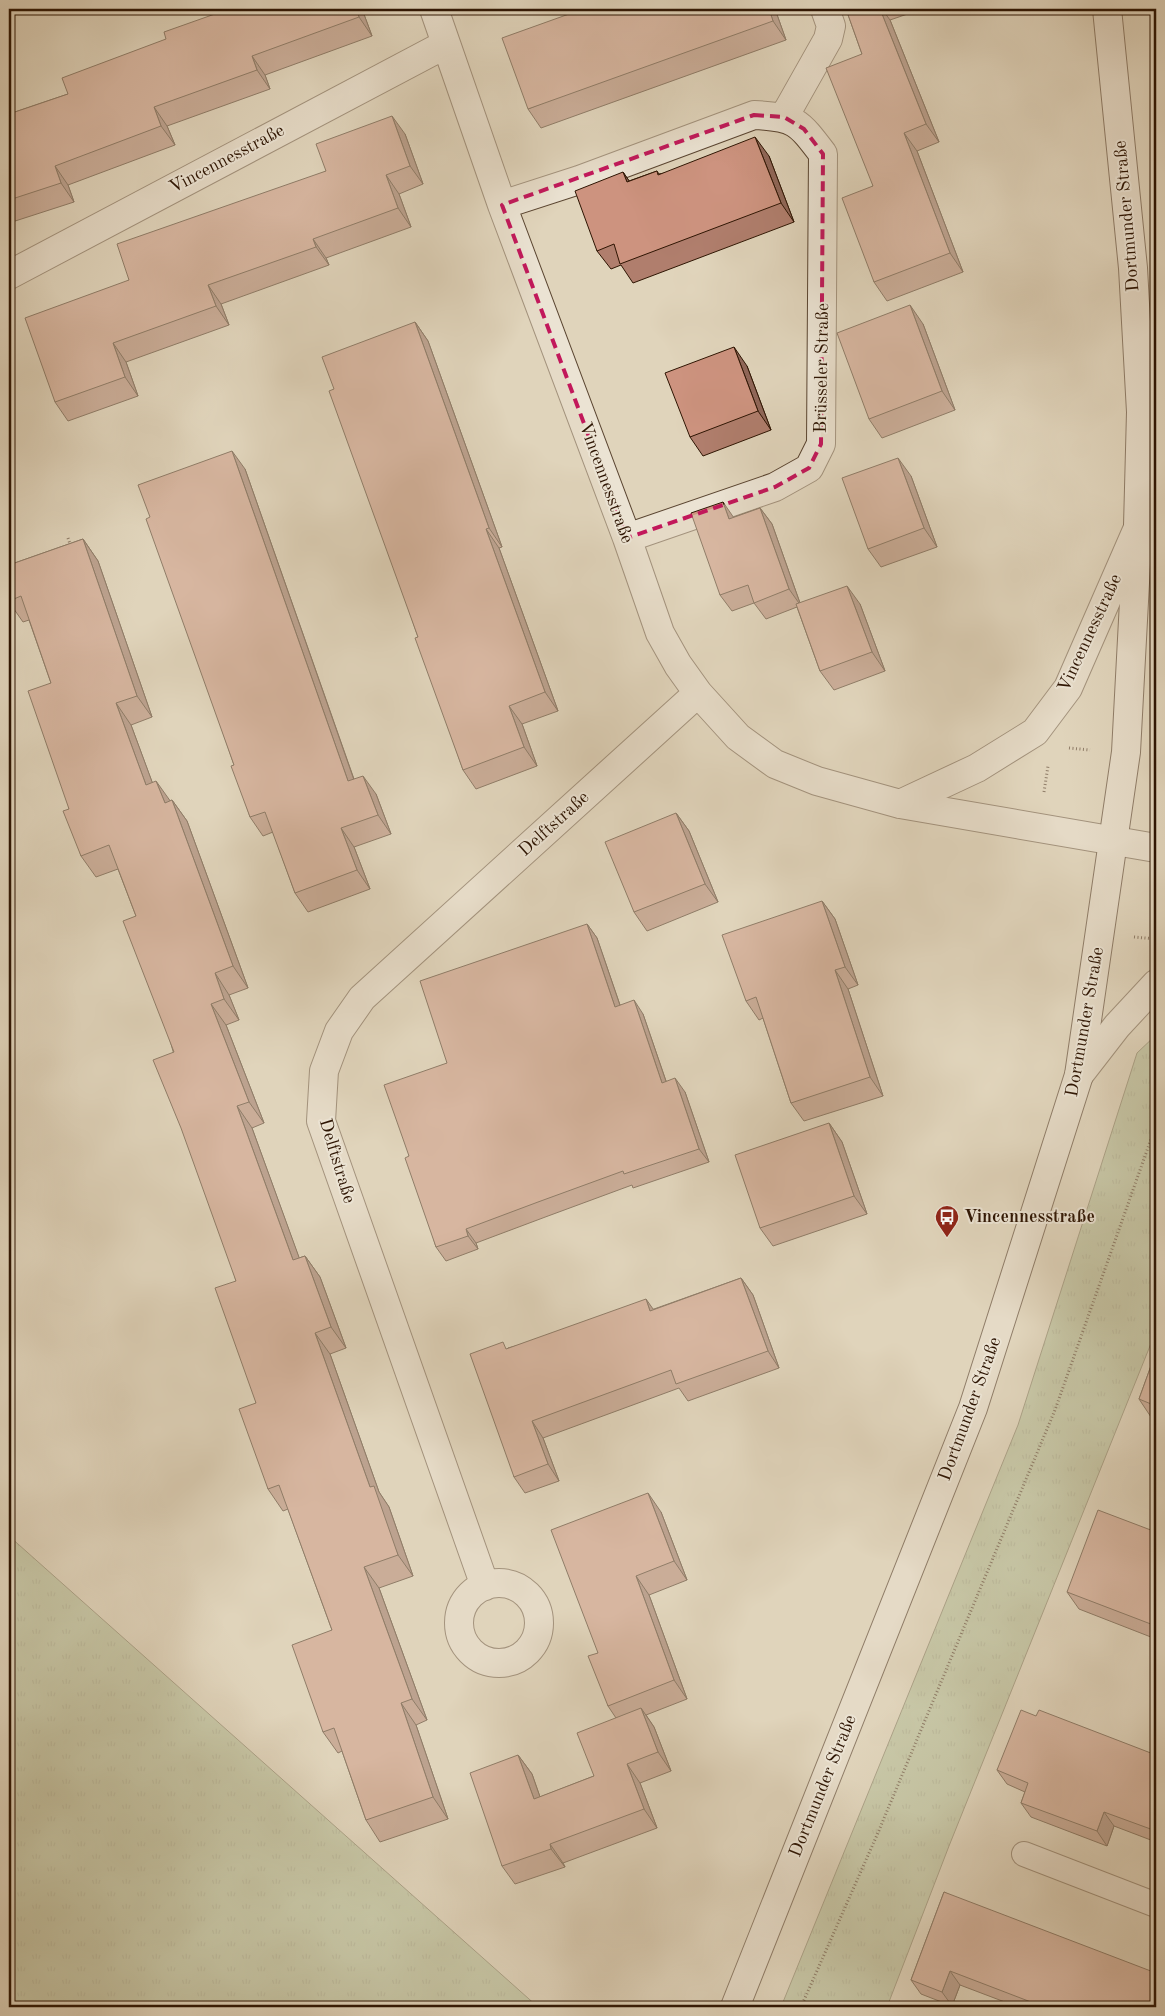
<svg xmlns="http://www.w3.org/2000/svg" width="1165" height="2016" viewBox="0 0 1165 2016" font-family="'Old Standard TT',serif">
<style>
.grass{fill:url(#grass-tufts);stroke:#6e694b}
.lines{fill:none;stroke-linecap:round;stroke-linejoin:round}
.service-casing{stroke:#5a4531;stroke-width:26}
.minor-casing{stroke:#5a4531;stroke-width:30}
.secondary-casing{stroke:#2e1503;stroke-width:30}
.path{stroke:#2e1503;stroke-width:3;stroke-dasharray:1 2.5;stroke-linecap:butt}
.service{stroke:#ebe3d3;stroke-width:24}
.minor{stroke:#ebe3d3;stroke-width:28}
.secondary{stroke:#ebe3d3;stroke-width:28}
.wall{fill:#b07e6d;stroke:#2e1503}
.shaded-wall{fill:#906759;stroke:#2e1503}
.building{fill:#cd937f;stroke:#2e1503}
.marked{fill:none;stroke:#c2185b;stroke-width:4;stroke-dasharray:10 6;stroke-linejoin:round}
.labels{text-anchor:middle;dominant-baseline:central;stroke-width:4;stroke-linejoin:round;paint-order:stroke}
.street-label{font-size:18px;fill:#2e1503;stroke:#ebe3d3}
.poi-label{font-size:18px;font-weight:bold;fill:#2e1503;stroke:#ebe3d3;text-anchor:start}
</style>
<defs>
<pattern id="grass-tufts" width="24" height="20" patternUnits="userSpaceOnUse" patternTransform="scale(1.25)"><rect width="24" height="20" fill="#aebd93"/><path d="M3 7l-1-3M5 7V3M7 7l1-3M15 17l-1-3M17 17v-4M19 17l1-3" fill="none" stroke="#96a27d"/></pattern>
</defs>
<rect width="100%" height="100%" fill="#e0d4bb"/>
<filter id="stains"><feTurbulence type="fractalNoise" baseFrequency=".004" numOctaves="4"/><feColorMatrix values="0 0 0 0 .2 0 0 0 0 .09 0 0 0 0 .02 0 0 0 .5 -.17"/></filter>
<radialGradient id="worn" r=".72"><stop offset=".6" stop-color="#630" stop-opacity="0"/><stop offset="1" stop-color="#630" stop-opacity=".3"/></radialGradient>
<!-- grass -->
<path class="grass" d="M1156,1035V1331L949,1846L887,2007H781L1018,1425L1137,1053Z
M9,1536L538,2007H9Z"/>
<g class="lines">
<!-- service casing -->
<g class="service-casing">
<path id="service" d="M1024,1854L1156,1905"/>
</g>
<!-- minor casing -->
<g class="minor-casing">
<path id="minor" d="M434,9L502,205L627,538L660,633L678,665L698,693L738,737L775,764L817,781L900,804L1156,848
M784,117L828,39L831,26L825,9
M502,205L579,180L754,115C795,117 798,121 823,154L821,444L809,468L775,487L627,538
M9,275L446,44
M900,804L977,768L1035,732L1068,688L1137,530
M1079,1075L1117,1026L1156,984
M459 1623a40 40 0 1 1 80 0a40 40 0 1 1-80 0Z
M485,1586L321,1121L324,1071L339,1031L362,998L698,693"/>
</g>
<!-- secondary casing -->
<g class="secondary-casing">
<path id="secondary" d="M735,2007L973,1408L1079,1075L1126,752L1138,526L1141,412L1133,268L1107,9"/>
</g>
<!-- path -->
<path class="path" d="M68,538L71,547
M1069,748L1090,750
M1044,792L1048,766
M1134,937L1156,939
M801,2007L877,1835L1055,1410L1156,1125"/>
<!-- service -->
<use href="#service" class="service"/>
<!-- minor -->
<use href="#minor" class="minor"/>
<!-- secondary -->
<use href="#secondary" class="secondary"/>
</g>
<!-- wall -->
<path class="wall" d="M362,9L372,36L265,75L270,89L167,126L175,145L68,185L74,202L9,223V114L68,94Z
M775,9L786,40L541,128L528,109Z
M846,9H922L890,20L939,142L917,151L963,272L887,301L874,282L873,186L862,54Z
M405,134L423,184L399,194L411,227L326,258L329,265L221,304L229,325L126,362L138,396L68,421L55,402L129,280L326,171Z
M769,156L794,222L633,283L621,265L611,269L597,251L623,172L629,181L657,171L659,174Z
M415,322L428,341L502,547L499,548L558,711L522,724L537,766L476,789L463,770L334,389Z
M923,324L955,410L882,438L869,419Z
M747,366L771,430L703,456L690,437Z
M245,469L354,779L376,794L391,834L354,847L370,889L308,912L295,893L273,832L263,836L250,817L234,765L150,517Z
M911,476L937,547L881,567L868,549Z
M760,508L772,524L800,603L860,604L885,671L834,690L820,671L797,607L766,619L754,603L732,611L720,595L734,517Z
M83,539L98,561L152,717L131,725L152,782L170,801L172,800L187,821L248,988L229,995L239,1020L226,1025L264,1123L252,1128L299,1258L305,1256L320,1277L346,1348L330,1354L379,1492L389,1507L413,1576L379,1588L427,1720L416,1725L448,1819L380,1842L366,1820L342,1751L338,1753L323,1732L332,1630L288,1509L283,1511L268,1489L256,1403L236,1281L136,916L118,869L96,877L81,856L69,809L51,683L29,620L23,622L9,602V565Z
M676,813L689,831L718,902L647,931L634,912Z
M822,901L835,919L858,985L848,989L883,1096L804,1121L791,1103L763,1018L759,1020L746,1001Z
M587,924L597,938L620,1005L643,1014L666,1081L685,1092L709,1162L633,1188L632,1185L548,1216L476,1243L478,1249L446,1261L436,1247L409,1156L447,1063Z
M829,1123L842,1142L867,1214L773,1246L760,1228Z
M741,1278L753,1295L779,1368L688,1401L679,1388L543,1438L559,1481L525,1493L514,1477L508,1348L654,1309Z
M1156,1352V1419L1151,1417L1139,1399Z
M661,1512L687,1580L649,1595L687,1699L646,1715L654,1727L671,1771L640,1783L657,1828L563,1863L565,1867L515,1884L502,1866L518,1755L532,1774L540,1797L594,1776L616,1718L608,1706L598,1653Z
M1156,1532V1639L1079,1609L1067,1592Z
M1036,1716L1156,1755V1842L1114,1826L1107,1846L1031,1817L1021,1803L1025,1792L1007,1784L997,1770Z
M944,1892L1156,2007H1018L960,1985L952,2006L921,1994L911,1980Z"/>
<!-- shaded-wall -->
<path class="shaded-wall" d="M356,9H362L372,36L359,17Z
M769,9H775L786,40L773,21Z
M880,9H882L890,20L939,142L926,124Z
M252,56L265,75L270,89L257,70Z
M154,107L167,126L175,145L161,126Z
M392,116L405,134L423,184L410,166Z
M904,133L917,151L963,272L950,253Z
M755,137L769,156L794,222L781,203Z
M55,166L68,185L74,202L61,183Z
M623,172L636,191L627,182Z
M386,175L399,194L411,227L398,208Z
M313,239L326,258L329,265L316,247Z
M208,285L221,304L229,325L216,306Z
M910,305L923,324L955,410L942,391Z
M415,322L428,341L502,547L489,528Z
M113,343L126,362L138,396L125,377Z
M734,347L747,366L771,430L758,411Z
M232,451L245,469L361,800L348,781Z
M898,458L911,476L937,547L924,528Z
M723,502L734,518L729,519Z
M760,508L772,524L801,606L789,589Z
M486,529L499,548L558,711L545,692Z
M83,539L98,561L152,717L137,696Z
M847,586L860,604L885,671L872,652Z
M116,703L131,725L161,806L146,785Z
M509,706L522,724L537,766L524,747Z
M363,776L376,794L391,834L378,815Z
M156,781L171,802L165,803Z
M172,800L187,821L248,988L233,966Z
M676,813L689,831L718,902L705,884Z
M341,828L354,847L370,889L357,870Z
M822,901L835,919L858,985L845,967Z
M587,924L597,938L625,1020L615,1007Z
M835,970L848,989L883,1096L870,1077Z
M215,973L229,995L239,1020L224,999Z
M634,1000L643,1014L671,1096L662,1083Z
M211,1004L226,1025L264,1123L249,1102Z
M675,1078L685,1092L709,1162L699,1149Z
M237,1106L252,1128L308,1282L293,1260Z
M829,1123L842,1142L867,1214L854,1196Z
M466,1229L476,1243L478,1249L468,1236Z
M305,1256L320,1277L346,1348L331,1327Z
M741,1278L753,1295L779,1368L768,1351Z
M646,1299L658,1316L650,1311Z
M315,1333L330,1354L379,1492L389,1507L413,1576L398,1555L370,1487Z
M532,1421L543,1438L559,1481L548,1464Z
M648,1493L661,1512L687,1580L674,1561Z
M364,1567L379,1588L427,1720L412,1699Z
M636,1576L649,1595L687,1699L674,1680Z
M401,1703L416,1725L448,1819L433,1797Z
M641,1708L654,1727L671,1771L658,1752Z
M518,1755L532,1774L547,1817L534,1799Z
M627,1764L640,1783L657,1828L644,1809Z
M1104,1812L1114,1826L1107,1846L1097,1831Z
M550,1844L563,1863L565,1867L551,1849Z
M950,1971L960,1985L952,2006L942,1992Z"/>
<!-- building -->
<path class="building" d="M229,9H356L359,17L252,56L257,70L154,107L161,126L55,166L61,183L9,200V114L68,94L62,78L166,39L164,32Z
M583,9H769L773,21L528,109L502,38Z
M846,9H880L926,124L904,133L950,253L874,282L842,198L873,186L826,68L862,54Z
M392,116L410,166L386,175L398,208L313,239L316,247L208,285L216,306L113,343L125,377L55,402L25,318L129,280L117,244L326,171L316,144Z
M755,137L781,203L620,264L614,244L597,251L575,191L623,172L627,182L657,171L658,175Z
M910,305L942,391L869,419L837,333Z
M415,322L489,528L486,529L545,692L509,706L524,747L463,770L415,638L418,637L329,391L334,389L322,357Z
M734,347L758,411L690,437L665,373Z
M232,451L348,781L363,776L378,815L341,828L357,870L295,893L265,812L250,817L231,766L234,765L146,519L150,517L138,485Z
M898,458L924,528L868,549L842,478Z
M723,502L729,519L760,508L789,589L754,603L748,585L720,595L691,513Z
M83,539L137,696L116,703L146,785L156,781L165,803L172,800L233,966L215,973L224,999L211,1004L249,1102L237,1106L293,1260L305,1256L331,1327L315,1333L370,1487L374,1486L398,1555L364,1567L412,1699L401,1703L433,1797L366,1820L334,1728L323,1732L292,1645L332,1630L279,1485L268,1489L239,1409L256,1403L215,1288L236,1281L181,1128L153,1060L174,1052L123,921L136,916L109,845L81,856L63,811L69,809L28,691L51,683L21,596L9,601V565Z
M847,586L872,652L820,671L796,604Z
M676,813L705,884L634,912L605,842Z
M822,901L845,967L835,970L870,1077L791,1103L756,997L746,1001L722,935Z
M587,924L615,1007L634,1000L662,1083L675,1078L699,1149L624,1174L623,1171L538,1202L466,1229L468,1236L436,1247L405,1158L409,1156L384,1085L447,1063L420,981Z
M829,1123L854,1196L760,1228L735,1155Z
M741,1278L768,1351L676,1384L671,1370L532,1421L548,1464L514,1477L470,1354L503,1342L506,1349L646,1299L650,1311Z
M1156,1352V1406L1139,1399Z
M648,1493L674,1561L636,1576L674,1680L608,1706L588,1656L598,1653L551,1530Z
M1098,1510L1156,1532V1626L1067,1592Z
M641,1708L658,1752L627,1764L644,1809L550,1844L551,1849L502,1866L470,1773L518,1755L534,1799L594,1776L577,1733Z
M1021,1710L1036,1716L1039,1710L1156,1755V1831L1104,1812L1097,1831L1021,1803L1028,1783L997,1770Z
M944,1892L1156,1973V2007H1044L950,1971L942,1992L911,1980Z"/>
<!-- marked area -->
<path d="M0 0H1165V2016H0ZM754,115L784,117L804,129L823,154L821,444L809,468L775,487L627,538L502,205Z" fill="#e0d4bb" fill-opacity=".55" fill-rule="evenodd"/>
<path class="marked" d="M754,115L784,117L804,129L823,154L821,444L809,468L775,487L627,538L502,205Z"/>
<!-- icons -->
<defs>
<g id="bus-pin" transform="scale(1.25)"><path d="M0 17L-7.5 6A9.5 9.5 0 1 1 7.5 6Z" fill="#8f2418" stroke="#ebe3d3"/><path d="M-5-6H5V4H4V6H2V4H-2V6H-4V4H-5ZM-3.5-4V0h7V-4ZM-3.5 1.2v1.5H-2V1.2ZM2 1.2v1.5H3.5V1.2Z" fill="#fff"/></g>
</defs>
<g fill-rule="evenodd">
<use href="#bus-pin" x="947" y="1217"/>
</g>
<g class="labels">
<!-- street labels -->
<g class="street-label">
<text transform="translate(227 159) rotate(-28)">Vincennesstraße</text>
<text transform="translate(1127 216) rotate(-95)">Dortmunder Straße</text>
<text transform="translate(822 368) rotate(-89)">Brüsseler Straße</text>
<text transform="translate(606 483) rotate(70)">Vincennesstraße</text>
<text transform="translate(1090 633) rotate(-65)">Vincennesstraße</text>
<text transform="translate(554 824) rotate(-42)">Delftstraße</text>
<text transform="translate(1085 1022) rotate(-80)">Dortmunder Straße</text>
<text transform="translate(337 1161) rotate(73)">Delftstraße</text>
<text transform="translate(970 1409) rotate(-70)">Dortmunder Straße</text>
<text transform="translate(823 1786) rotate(-68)">Dortmunder Straße</text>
</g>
<!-- poi labels -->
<g class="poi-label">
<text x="964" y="1217">Vincennesstraße</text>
</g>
</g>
<!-- margin -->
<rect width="1165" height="2016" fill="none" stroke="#e0d4bb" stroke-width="30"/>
<rect x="10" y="10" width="1145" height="1996" fill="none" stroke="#2e1503" stroke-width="2.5"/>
<rect x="15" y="15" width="1135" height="1986" fill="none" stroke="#2e1503"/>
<rect width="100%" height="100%" filter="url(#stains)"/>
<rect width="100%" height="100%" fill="url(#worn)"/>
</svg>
